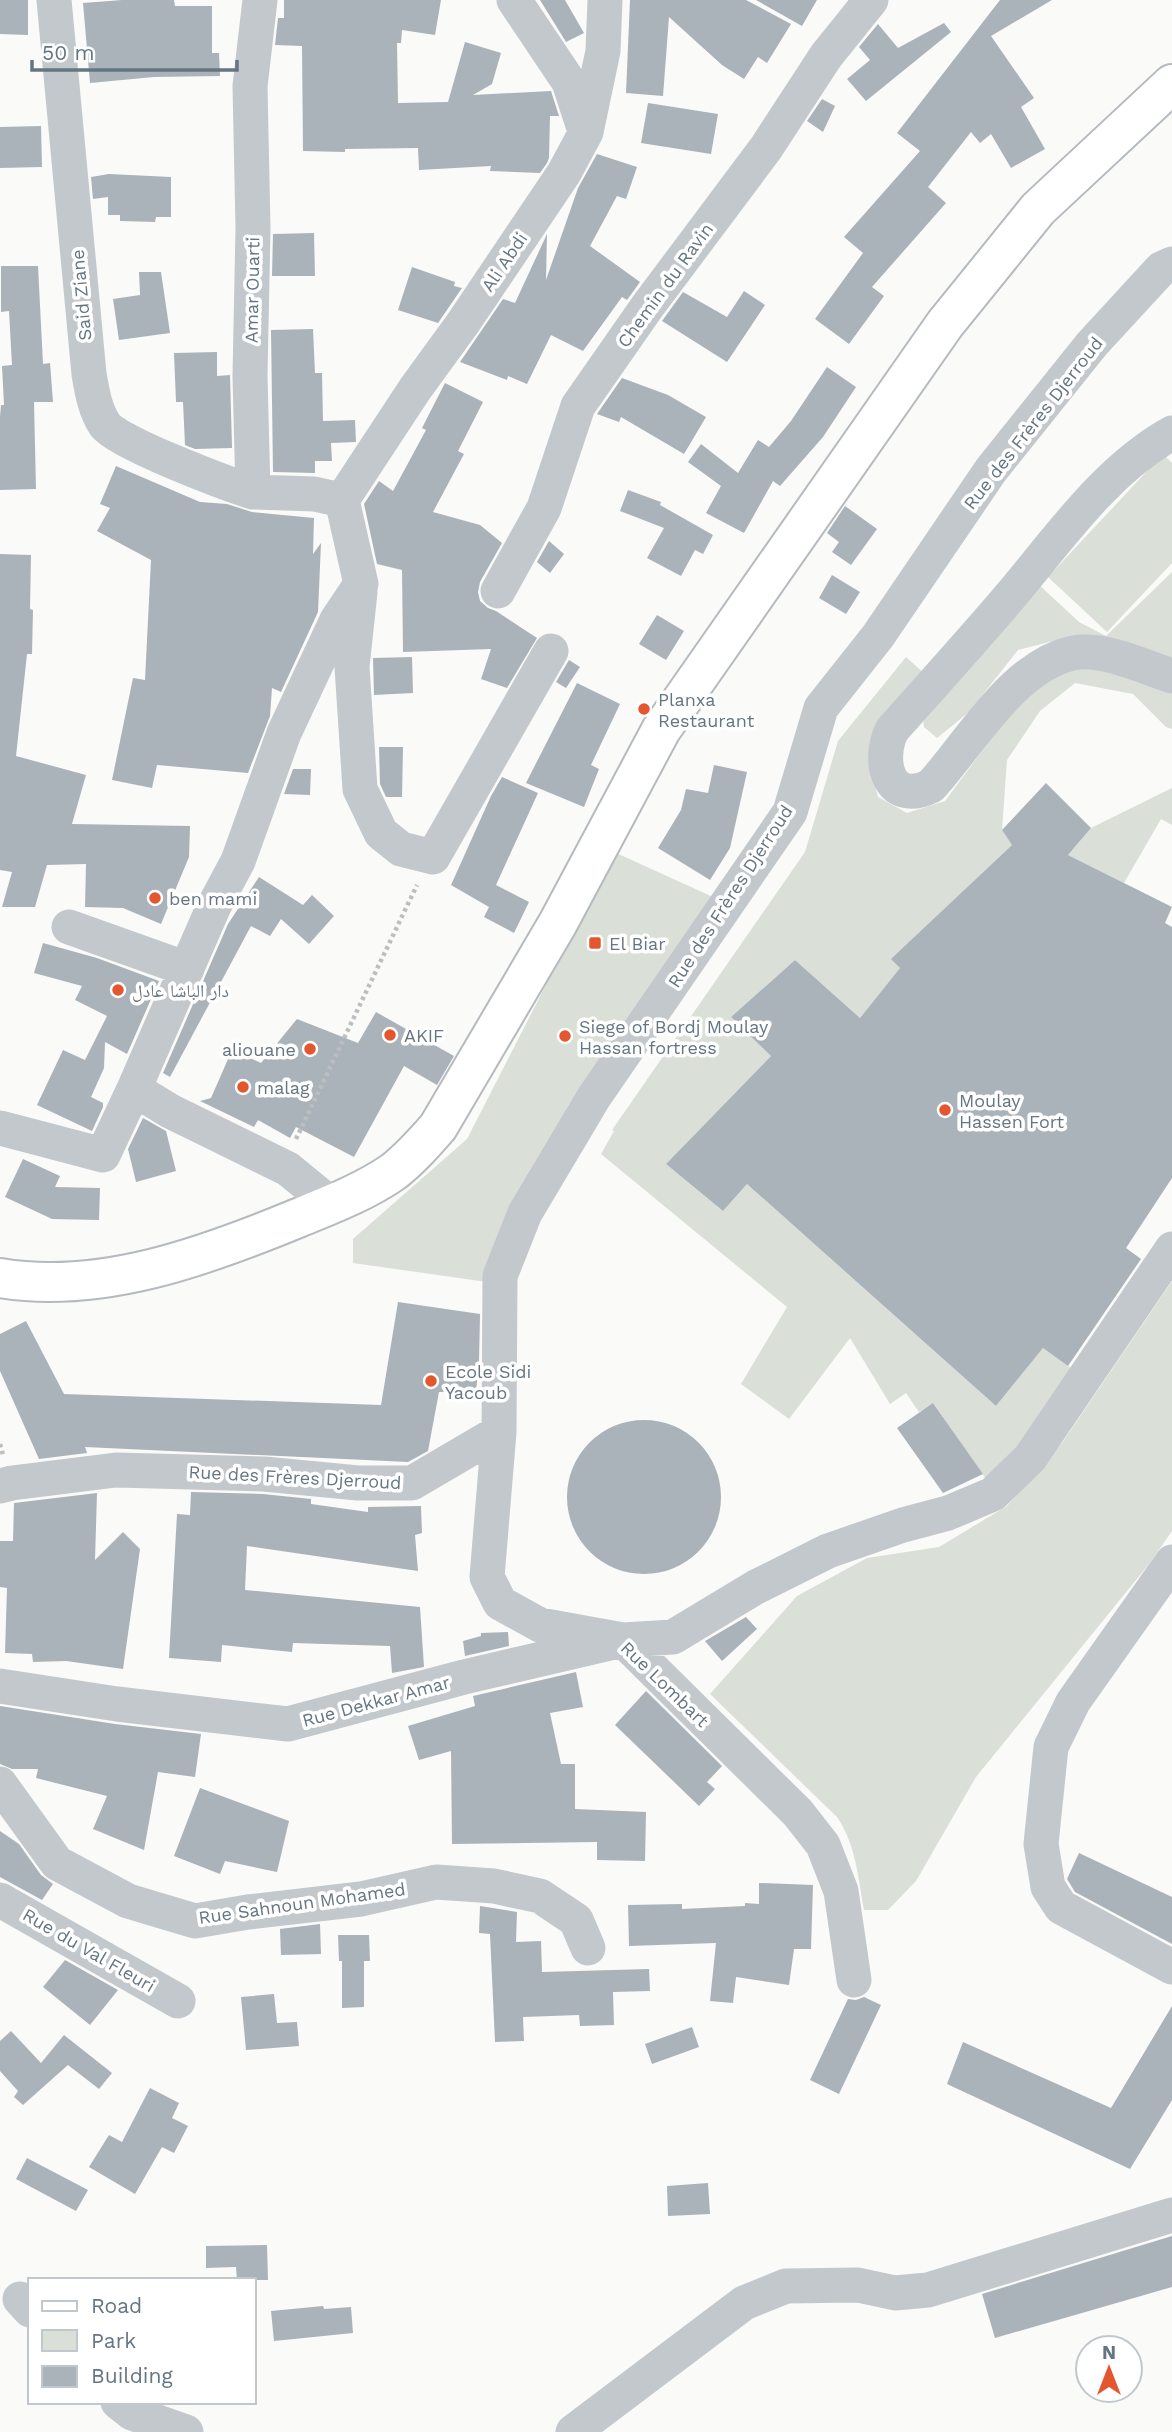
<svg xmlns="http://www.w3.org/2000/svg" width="1172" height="2432" viewBox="0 0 1172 2432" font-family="'Work Sans','Noto Naskh Arabic',sans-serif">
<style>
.green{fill:#dadfd7}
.building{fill:#aab3b9}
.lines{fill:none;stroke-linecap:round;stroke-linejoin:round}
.major-casing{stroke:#b5babe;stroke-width:42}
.path{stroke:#bbbfc2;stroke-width:4.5;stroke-dasharray:3.5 3.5;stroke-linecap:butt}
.minor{stroke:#c3c8cc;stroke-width:35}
.major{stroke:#fff;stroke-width:38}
.poi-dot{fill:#e4572e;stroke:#fff;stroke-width:2.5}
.labels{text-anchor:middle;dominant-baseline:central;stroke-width:7;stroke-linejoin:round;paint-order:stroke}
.street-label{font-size:18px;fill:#657683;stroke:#fff}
.poi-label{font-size:18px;fill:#657683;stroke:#fff;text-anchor:start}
</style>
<rect width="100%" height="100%" fill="#fafaf8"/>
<!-- green -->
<path class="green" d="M1163,454L1172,463V563L1107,632L1048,577Z
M1172,572V662L1065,638L1018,650L969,712L937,738L924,727L922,709L1037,583L1079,622L1106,636Z
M906,657L926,675L878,725L868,759L878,797L907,813L945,801L1013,709L1046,674L1085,662L1172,691V729L1166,727L1133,694L1075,683L1040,711L1007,760L1002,830L1012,845L892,959L900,968L860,1018L795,960L731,1017L771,1056L666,1164L723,1211L747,1184L996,1406L1043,1348L1071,1368L1013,1452L986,1479L934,1404L919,1412L906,1393L890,1404L850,1338L789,1419L741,1384L787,1307L601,1154L614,1131L612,1130L805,852L838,741Z
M1172,788V825L1161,819L1124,883L1068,855L1091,828Z
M614,852L724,902L494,1283L353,1263V1239L467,1139Z
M1172,1281V1531L1149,1564L976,1777L916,1881L888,1910H864C858,1877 856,1845 837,1817L710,1694L797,1596L867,1558L939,1547L1007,1506L1062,1443Z"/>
<!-- building -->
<path class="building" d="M0,0H28V35L0,34Z
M122,0H174L175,6H212V53H219L220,76L154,77L90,83L83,3Z
M284,0H441L435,35L402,30L401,43H397L398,103L448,102L465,42L501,53L492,84L473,95L551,91L559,116H550L549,158L547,163L540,173L490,171L491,166L419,170L418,148L345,149V152L303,151L302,46L275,45L278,18H284Z
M540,0H565L584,33L566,42Z
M630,0H746L791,24L767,63L758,57L744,79L722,65L669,17L663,96L626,93Z
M756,0H817L802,26Z
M1000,0H1052L991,36L1034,98L1021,107L1045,149L1011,168L991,134L980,143L971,132L928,187L946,203L872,287L884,296L849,344L815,319L863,253L844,237L920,151L897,133Z
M944,23L951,32L866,101L847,79L870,60L859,47L878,24L898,48Z
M822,99L835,106L823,132L807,121Z
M648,103L718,114L711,154L641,143Z
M41,126L42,167L0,168V127Z
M597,154L637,167L626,199L617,196L590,246L640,282L627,300L622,297L583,351L551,335L527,384L508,376L507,380L460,362L503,299L515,303L547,234L546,280L578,188Z
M109,174L171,177V217H156L155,222L120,221V215H108V197L93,199L91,177Z
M314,233L315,276H272L273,234Z
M1,266H38L43,364L50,363L53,402H34L36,489L0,490V417L1,405H4L2,366L12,365L9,311L1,312Z
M412,267L455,282L454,286L462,288L438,323L398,310Z
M139,272H161L170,333L119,340L113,299L140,295Z
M744,291L765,305L727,362L662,321L683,292L727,317Z
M313,329L315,373H322L323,421L355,420L356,442L331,443L332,461H315V473L273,472L271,330Z
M217,352V376L230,375L232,448L195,449L185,445L183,402H176L174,353Z
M827,367L856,387L823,437L780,486L773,481L744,533L706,513L721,486L688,462L701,444L738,473L758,440L769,447L791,421Z
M622,378L668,395L706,417L684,454L621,417L619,422L597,414Z
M445,383L483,402L458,451L464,454L433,512L480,525L502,543L480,582L478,592L480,601L488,608L496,611L537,638L507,688L481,679L491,649L403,652L402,570L377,564L364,504L379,481L393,491L426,430L422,428Z
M116,466L200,502L227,504L252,512L314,518L313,554L321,543L318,612L281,692L272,688L270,716L248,773L157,765L152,788L112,780L133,678L145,680L151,560L97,531L110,508L100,504Z
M628,490L661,502L660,505L713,535L703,554L695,550L681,576L647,558L664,528L620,511Z
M845,506L877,529L851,565L832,552L839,542L827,533Z
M549,541L564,554L550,573L537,562Z
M0,554L31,555L30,609L33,610L32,654H27L16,756L86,775L72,824L190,826L189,857L161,924L123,908L85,907L86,864L47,865L35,907H2L12,872L0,870Z
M832,575L860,592L846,614L819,598Z
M657,615L684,631L666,660L639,644Z
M412,657L413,693L374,695L373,658Z
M569,660L580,667L566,688L556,682Z
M577,683L620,704L591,765L599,769L584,807L526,783Z
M379,747H403L402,797H386L380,784Z
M714,765L747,772L730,848L710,880L658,848L681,810L686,789L708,793Z
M293,769H311L310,795L284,794Z
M502,777L538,793L496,885L529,902L514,933L484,917L489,907L451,885L491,796Z
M1046,783L1091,828L1068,855L1172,907L1165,923L1172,927V1178L1126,1248L1141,1259L1068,1366L1043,1348L996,1406L747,1184L723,1211L666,1164L771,1056L731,1017L795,960L860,1018L900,968L891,959L1012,845L1002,830Z
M259,877L303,905L312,895L334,916L309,944L281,919L270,936L251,926L170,1077L163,1073L228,924Z
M43,943L97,958L159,981L127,1054L105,1042L104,1068L91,1097L103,1103V1107L92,1131L37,1105L63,1050L85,1060L107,1016L75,1000L82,986L34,973Z
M376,1012L454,1056L437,1085L404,1066L354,1157L296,1127L290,1138L258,1120L254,1127L200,1101L211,1098L232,1050L261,1063L297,1019L358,1043Z
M143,1118L166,1131L176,1171L136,1182L128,1149Z
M23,1159L60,1176L55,1187L100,1188L99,1220L52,1219L5,1197Z
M398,1302L480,1314L479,1362L476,1392H439L428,1451L408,1462L85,1447L87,1453L39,1459L0,1371V1334L26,1321L64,1394L381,1405Z
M933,1403L983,1474L943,1493L897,1428Z
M567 1497a77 77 0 1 1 154 0a77 77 0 1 1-154 0Z
M191,1492L263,1494L311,1499V1504L368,1512V1507L421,1506L422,1533L415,1535L418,1571L247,1546L245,1590L420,1607L424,1667L392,1673L390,1646L293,1643L292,1652L222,1645L221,1662L169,1658L177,1514L190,1515Z
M97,1493L95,1560L123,1532L140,1549L123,1669L66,1661L33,1662L32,1654L5,1653L7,1588L0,1587V1541H13L14,1503Z
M746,1617L757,1629L722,1661L705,1641Z
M508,1632L509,1646L465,1656L463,1641L481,1636V1633Z
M576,1672L583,1707L550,1713L561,1764H575V1809L646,1812L645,1861L597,1860V1842L452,1844L451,1751L419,1760L408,1726L475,1706L473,1696Z
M646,1691L722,1766L707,1782L715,1789L699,1806L615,1725Z
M0,1706L115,1724L201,1734L195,1777L158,1772L144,1850L93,1829L107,1796L36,1778L38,1769H12L0,1764Z
M200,1788L289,1821L277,1872L225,1861L220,1874L174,1856Z
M0,1831L19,1844L41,1875L53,1884L42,1900L0,1877Z
M1079,1853L1172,1897V1944L1075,1892L1067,1879Z
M759,1883L813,1885L811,1949H794L789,1985L736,1977L733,2003L710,2001L716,1943L629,1946L628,1905L682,1904V1909L745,1906V1903L759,1904Z
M480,1906L517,1912L516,1942L541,1941L542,1972L649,1969L650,1991L613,1992L614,2025L580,2026L579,2015L523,2017L524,2041L495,2042L490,1934L479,1933Z
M320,1924L321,1954L281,1955L280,1929Z
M338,1935H369L370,1961H364V2007L342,2008V1961H339Z
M65,1960L118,1990L90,2025L43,1987Z
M274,1994L277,2023L297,2022L299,2046L246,2050L241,1997Z
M864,1997L881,2005L839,2094L810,2080L848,1999L856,2000Z
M1172,2006V2100L1130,2169L947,2084L963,2042L1111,2108Z
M692,2027L699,2047L652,2064L645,2044Z
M11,2031L41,2063L64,2035L112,2073L99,2089L68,2065L23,2105L14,2097L18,2091L0,2071V2041Z
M150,2088L179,2103L172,2118L188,2126L174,2153L162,2147L135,2194L89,2167L109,2135L122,2142Z
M27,2158L88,2190L76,2211L16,2179Z
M708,2183L710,2214L668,2216L667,2186Z
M1172,2236V2287L995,2338L982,2294Z
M267,2245L268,2280H237L236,2267L206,2268V2246Z
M323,2306L324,2309L351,2307L353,2333L274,2341L271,2311Z"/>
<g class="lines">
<!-- major casing -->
<g class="major-casing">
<path id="major" d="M0,1278C100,1295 206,1256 298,1218C330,1205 364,1192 393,1172C410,1159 424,1143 438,1127L558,923L661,730L945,324L1038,209L1172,84"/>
</g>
<!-- path -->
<path class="path" d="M296,1139L417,885
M0,1444L3,1455"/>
<!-- minor -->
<path class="minor" d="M54,0L89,374C92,392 95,410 105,425C118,443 228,484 253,492
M260,0L250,86L253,228L250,376L253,492L314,494L342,500
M514,0L569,82L584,128
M1172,433C1106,470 1060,537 1012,594C973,640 932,685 892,730C877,761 888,807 931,786C971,742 1013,666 1073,653C1103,647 1145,667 1172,676
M342,500L415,389L463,323L564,173L586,132L603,51L605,0
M498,591L544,508L578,406L647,307L766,148L826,56L871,0
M360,592L352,667L360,789L381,833L401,849L433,857L551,651
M69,927L187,969
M0,1128L103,1155L134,1089
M336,1204L327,1201L288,1169L170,1111L134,1089L214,906L238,861L284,733L337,620L361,584L342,500
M499,1432L487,1577L500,1603L540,1625L623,1640L798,1813L823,1845L841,1891L854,1980
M0,1486L12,1483L116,1470L264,1474L358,1483H412L499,1432L500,1276L525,1213L594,1097L790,812L821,708L878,636L991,470L1092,344L1161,269L1172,264
M1172,1562L1073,1702L1051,1747L1041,1844L1048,1887L1061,1907L1172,1967
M0,1686L117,1704L288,1724L464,1677L623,1640L673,1637L756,1587L828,1551L903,1525L948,1513L993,1494L1030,1458L1172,1249
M0,1784L57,1863L128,1901L195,1921L248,1912L361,1899L436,1882L494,1886L540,1896L576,1920L588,1948
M0,1900L178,2001
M20,2299L30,2310
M118,2402L132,2413L186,2432
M573,2432L744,2303L786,2286L858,2285L895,2293L928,2290L1172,2215"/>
<!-- major -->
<use href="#major" class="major"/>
</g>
<!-- markers -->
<g class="poi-dot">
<circle cx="644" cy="709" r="7"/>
<circle cx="155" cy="898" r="7"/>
<rect x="588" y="936" width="14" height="14" rx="3.5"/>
<circle cx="118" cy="990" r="7"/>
<circle cx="390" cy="1035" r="7"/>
<circle cx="565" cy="1036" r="7"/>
<circle cx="310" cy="1049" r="7"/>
<circle cx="243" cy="1087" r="7"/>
<circle cx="945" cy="1110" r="7"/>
<circle cx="431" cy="1381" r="7"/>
</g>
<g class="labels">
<!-- street labels -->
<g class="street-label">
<text transform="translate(504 262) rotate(-56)">Ali Abdi</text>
<text transform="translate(665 285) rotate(-54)">Chemin du Ravin</text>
<text transform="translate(252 290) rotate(-89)">Amar Ouarti</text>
<text transform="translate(81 295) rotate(-95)">Said Ziane</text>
<text transform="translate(1033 423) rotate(-52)">Rue des Frères Djerroud</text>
<text transform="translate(730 896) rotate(-57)">Rue des Frères Djerroud</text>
<text transform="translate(295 1477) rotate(3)">Rue des Frères Djerroud</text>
<text transform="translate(665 1684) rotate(44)">Rue Lombart</text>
<text transform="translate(376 1701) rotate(-15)">Rue Dekkar Amar</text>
<text transform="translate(302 1903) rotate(-8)">Rue Sahnoun Mohamed</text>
<text transform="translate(89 1950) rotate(30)">Rue du Val Fleuri</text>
</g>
<!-- poi labels -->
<g class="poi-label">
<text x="658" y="699">Planxa<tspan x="658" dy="21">Restaurant</tspan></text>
<text x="169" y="898">ben mami</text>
<text x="609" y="943">El Biar</text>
<text x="132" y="990">دار الباشا عادل</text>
<text x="579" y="1026">Siege of Bordj Moulay<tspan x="579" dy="21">Hassan fortress</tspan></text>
<text x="404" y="1035">AKIF</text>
<text x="296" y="1049" text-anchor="end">aliouane</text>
<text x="257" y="1087">malag</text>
<text x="959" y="1100">Moulay<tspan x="959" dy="21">Hassen Fort</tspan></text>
<text x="445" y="1371">Ecole Sidi<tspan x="445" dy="21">Yacoub</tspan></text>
</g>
</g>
<!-- legend -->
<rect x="28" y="2278" width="228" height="126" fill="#ffffff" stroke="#c1c8cd" stroke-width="2"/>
<rect x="42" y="2301" width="35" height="10" fill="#ffffff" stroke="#c1c8cd" stroke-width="2"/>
<text x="91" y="2313" font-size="21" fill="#657683">Road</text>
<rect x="42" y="2330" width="35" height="21" fill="#dadfd7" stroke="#c1c8cd" stroke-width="2"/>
<text x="91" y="2348" font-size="21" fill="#657683">Park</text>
<rect x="42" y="2366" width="35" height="21" fill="#aab3b9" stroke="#c1c8cd" stroke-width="2"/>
<text x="91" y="2383" font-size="21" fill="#657683">Building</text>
<!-- north arrow -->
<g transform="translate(1109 2369)"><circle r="33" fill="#ffffff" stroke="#c1c8cd" stroke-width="2"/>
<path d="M0-5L12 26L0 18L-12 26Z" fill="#e4572e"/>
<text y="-10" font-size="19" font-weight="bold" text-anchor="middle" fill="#657683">N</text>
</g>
<!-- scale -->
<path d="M32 60v10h205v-10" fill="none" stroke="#657683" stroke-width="3.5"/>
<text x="42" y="60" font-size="21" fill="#657683" stroke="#ffffff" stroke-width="5" paint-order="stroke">50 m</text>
</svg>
